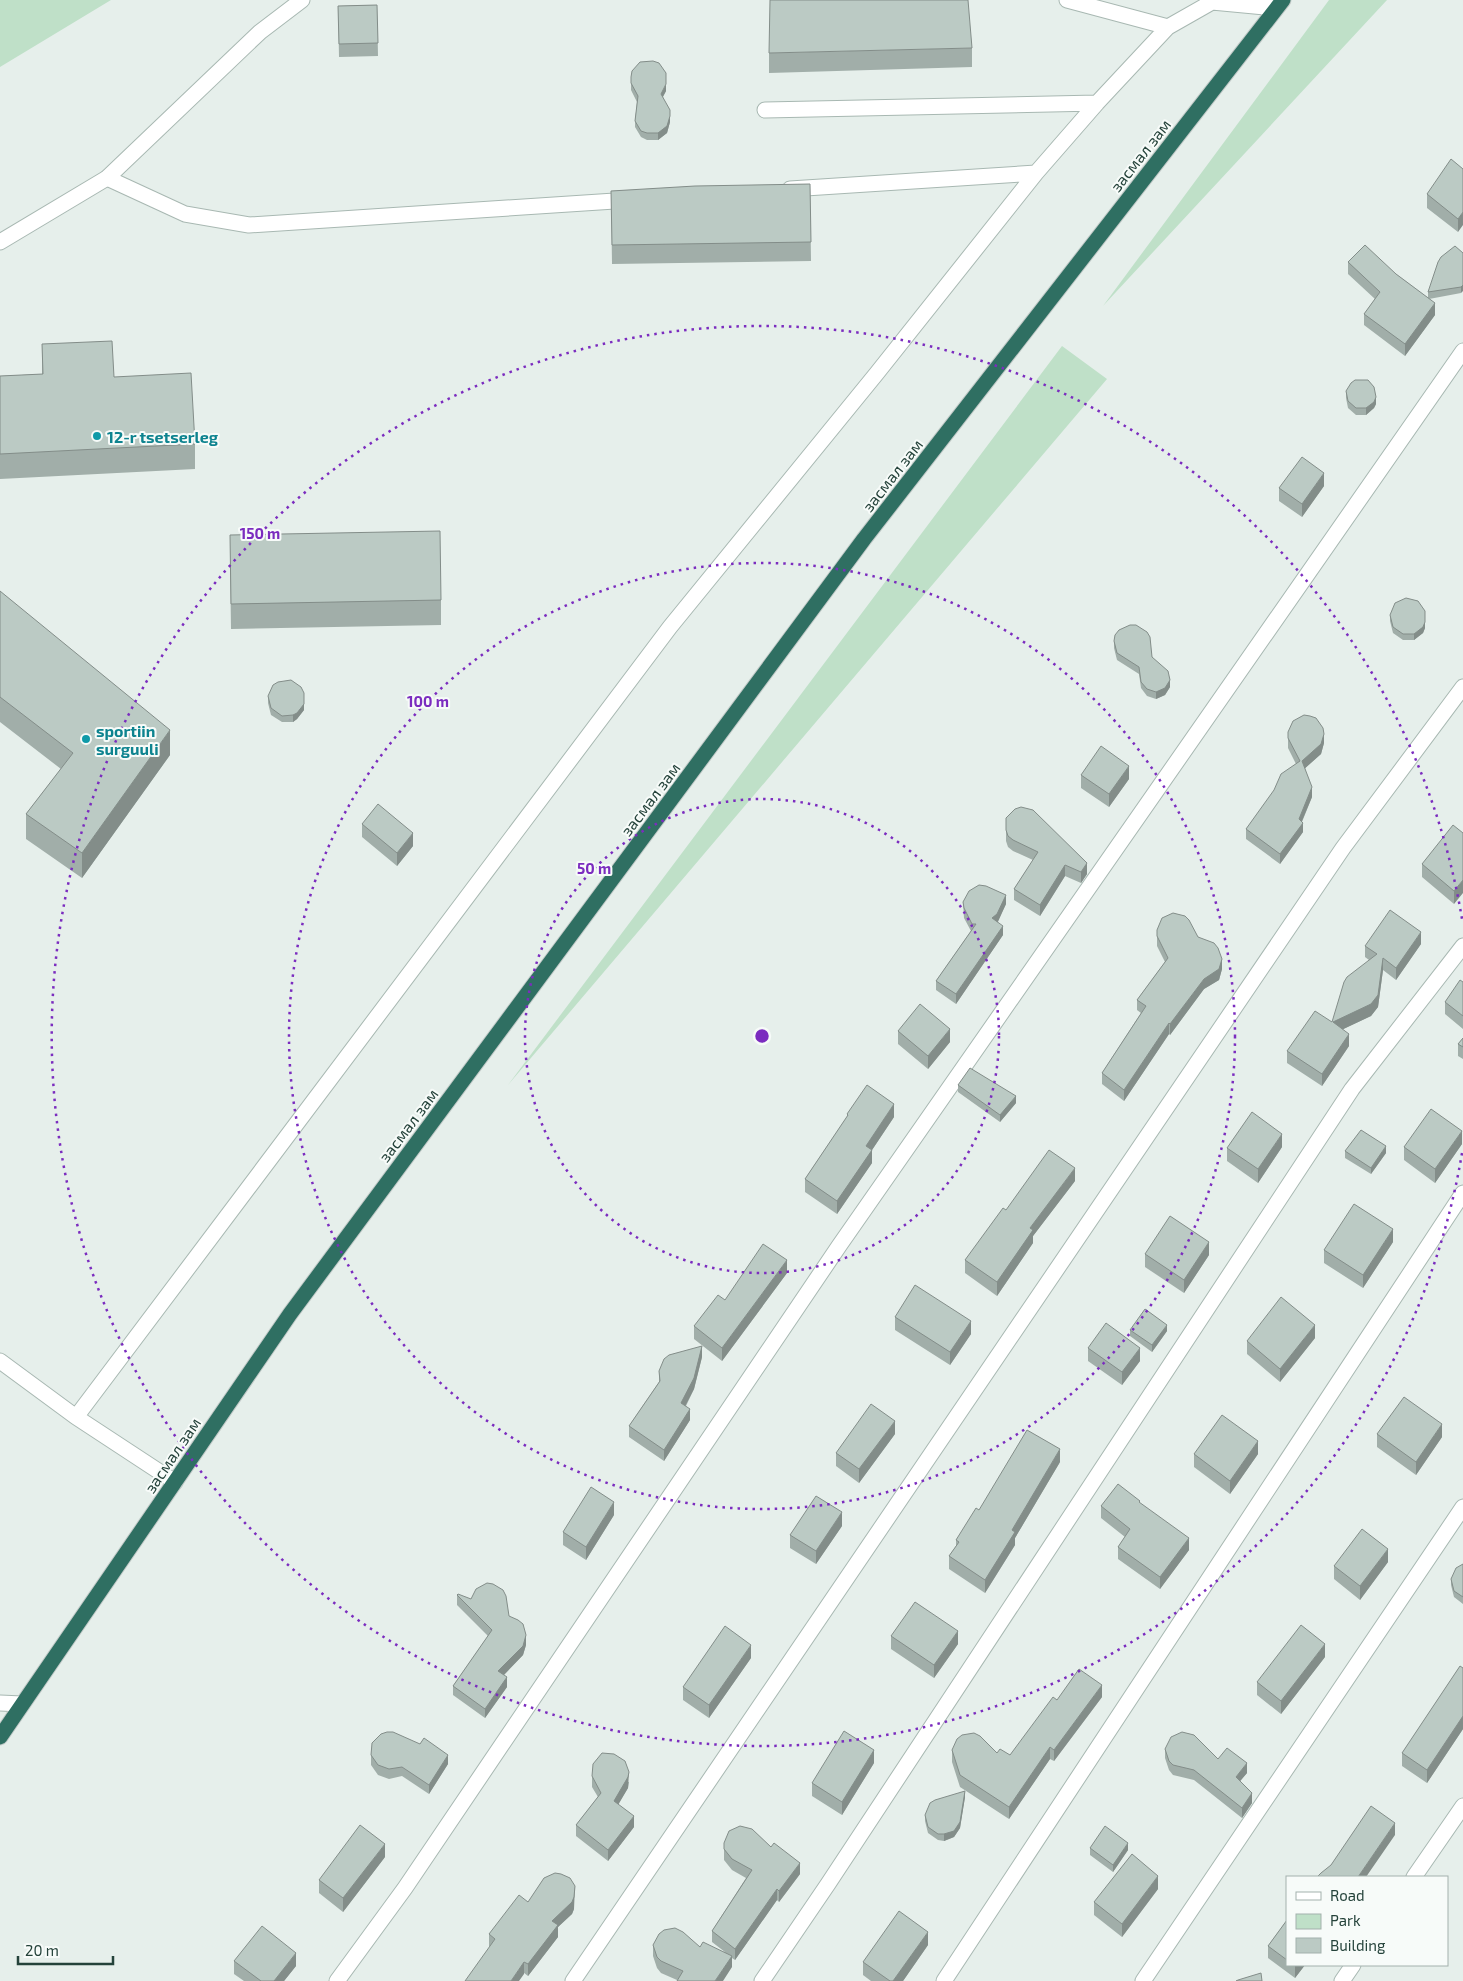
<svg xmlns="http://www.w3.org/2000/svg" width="1463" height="1981" viewBox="0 0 1463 1981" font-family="'Exo 2',sans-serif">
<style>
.green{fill:#bfe0c8}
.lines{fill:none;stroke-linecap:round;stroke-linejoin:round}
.lane-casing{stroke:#a8b8b2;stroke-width:17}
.street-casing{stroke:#a8b8b2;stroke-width:17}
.highway-casing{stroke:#c2cac8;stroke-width:17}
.lane{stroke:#fff;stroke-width:15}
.street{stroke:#fff;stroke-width:15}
.highway{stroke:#2f6f62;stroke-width:15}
.wall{fill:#a1aea9}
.shaded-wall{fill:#838d89}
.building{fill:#bbcac4;stroke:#838d89}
.ring{fill:none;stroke:#7b2cbf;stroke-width:2.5;stroke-dasharray:2.5 5}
.culture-dot{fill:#0f9aa8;stroke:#f7fbf9;stroke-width:2}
.labels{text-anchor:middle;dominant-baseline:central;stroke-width:4;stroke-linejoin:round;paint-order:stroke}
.street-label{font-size:16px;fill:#24423a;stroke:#f7fbf9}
.culture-label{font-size:16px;font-weight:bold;fill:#0d838f;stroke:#f7fbf9;text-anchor:start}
.centre{fill:#7b2cbf;stroke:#f7fbf9;stroke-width:2.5}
.ring-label{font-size:15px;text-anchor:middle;font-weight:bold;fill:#7b2cbf;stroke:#f7fbf9;stroke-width:4;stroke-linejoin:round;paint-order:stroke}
</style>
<rect width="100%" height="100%" fill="#e6efeb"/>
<!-- green -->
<path class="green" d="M0,0H111L0,67Z
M1329,0H1387L1103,306Z
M1062,346L1107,379L508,1085Z"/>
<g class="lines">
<!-- lane casing -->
<g class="lane-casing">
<path id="lane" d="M1067,0L1168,27
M765,110L1097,103
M107,178L185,214L249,225L630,200
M790,189L1036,173
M0,1361L76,1417L175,1482
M76,1417L670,627L877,373L1036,173L1097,103L1168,27L1212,2L1276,8
M0,1703L22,1704"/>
</g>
<!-- street casing -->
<g class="street-casing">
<path id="street" d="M0,242L107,178L260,32L302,0
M1414,1877L1463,1806
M337,1981L405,1888L839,1246L1463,351
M573,1981L1343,848L1463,687
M762,1981L828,1884L1352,1089L1463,946
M944,1981L1463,1193
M1143,1981L1463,1507
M1342,1981L1353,1965"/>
</g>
<!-- highway casing -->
<g class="highway-casing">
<path id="highway" d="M0,1737L290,1314L864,539L1283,0"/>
</g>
<!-- lane -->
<use href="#lane" class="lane"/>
<!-- street -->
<use href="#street" class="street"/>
<!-- highway -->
<use href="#highway" class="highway"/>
</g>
<!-- wall -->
<path class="wall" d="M377,5L378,56L339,57L338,6Z
M972,48V67L769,73V53Z
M631,77L666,91L663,97L670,122L667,133L658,140H647L641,137L635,127V121L637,102L631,90Z
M1463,169L1458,232L1427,208V194Z
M810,184L811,261L612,264L611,191Z
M1463,253L1461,293L1429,299L1435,315L1405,356L1364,325V314L1375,299L1348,274V262L1396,274L1428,298V292Z
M42,344L195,444V469L0,479V376L42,374Z
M1346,391L1376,404L1374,408L1366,415H1356L1348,408L1346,398Z
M1324,486L1302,517L1279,501V488Z
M230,560L441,600V625L231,629Z
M0,591L170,755L82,878L26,839V814L61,769L0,722Z
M1390,615L1425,628L1423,633L1414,640H1403L1393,633L1390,621Z
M1114,641L1152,657L1170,687L1165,695L1156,699L1147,696L1141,688L1139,674L1117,660L1114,648Z
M268,696L304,710L297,719L293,722H282L271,715L268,703Z
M1288,732L1324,743L1321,754L1305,768L1312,797L1302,822L1303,832L1280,864L1246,839V829L1296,764L1288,748Z
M1081,775L1129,779L1109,807L1081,788Z
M362,824L413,846L397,866L362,837Z
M1006,830L1087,874L1081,883L1065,876L1040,916L1014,900V889L1033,860L1013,851L1008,847L1006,841Z
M1463,833L1454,904L1422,877V864Z
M963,902L1006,904L997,922L1003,935L956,1004L936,990V981L971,931L964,918Z
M1157,930L1198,937L1222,969L1219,980L1204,989L1170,1035L1169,1034L1124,1101L1102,1084V1073L1141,1013L1137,1010V1000L1165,962L1157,946Z
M1421,944L1396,980L1383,970L1378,1007L1371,1016L1343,1029L1349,1046L1322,1086L1287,1063V1051L1332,1022L1369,960L1365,957V946Z
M1463,982V1029L1445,1014V1002Z
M898,1031L950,1042L928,1069L898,1044Z
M1463,1038V1059L1458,1056V1044Z
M958,1085L1016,1103L1000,1122L958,1092Z
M847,1114L894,1117L872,1150V1163L837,1214L805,1192V1179L847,1117Z
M1462,1144L1435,1183L1404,1160V1147Z
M1282,1147L1258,1183L1227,1161V1148Z
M1345,1151L1386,1153L1371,1174L1345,1158Z
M1075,1181L1033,1236V1243L997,1296L965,1273V1260L1006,1210Z
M1393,1242L1363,1288L1324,1263V1250Z
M1145,1254L1209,1255L1184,1293L1145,1267Z
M787,1273L722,1361L694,1339V1326L725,1300Z
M895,1317L971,1334L950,1365L895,1330Z
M1130,1330L1167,1331L1152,1352L1130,1336Z
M1315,1338L1280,1382L1247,1354V1341Z
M1088,1348L1140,1361L1122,1385L1088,1361Z
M702,1357L694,1389L686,1406L690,1420L664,1461L629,1437V1426L659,1382V1371Z
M895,1434L859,1483L836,1466V1453Z
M1377,1434L1442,1437L1416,1475L1377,1447Z
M1194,1454H1258L1230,1494L1194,1467Z
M1060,1462L1015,1538V1545L985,1593L949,1569V1556L956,1546V1540L979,1510Z
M1140,1503L1189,1550L1160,1589L1118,1559V1547L1125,1537L1101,1518V1506Z
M614,1515L586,1560L563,1545V1532Z
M842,1526L816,1564L790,1548V1535Z
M1388,1562L1360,1600L1334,1579V1566Z
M1463,1564V1604L1454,1597L1451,1585V1579Z
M457,1595L509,1616L526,1645L523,1655L504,1675L507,1687L485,1718L453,1695V1686L488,1636L457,1605Z
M891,1636L958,1644L934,1678L891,1649Z
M1325,1657L1281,1714L1257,1695V1682Z
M751,1658L709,1718L683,1700V1687Z
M1463,1668V1729L1427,1783L1402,1766V1753Z
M1102,1697L1054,1761L1050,1759L1009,1819L960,1787L952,1762V1750L997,1753L1010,1755L1057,1700Z
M1165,1749L1218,1759L1247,1773L1240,1781L1252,1803L1242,1818L1194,1780L1173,1775L1169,1770L1165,1758Z
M371,1755L448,1764L429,1794L402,1776L389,1779L378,1775L371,1765Z
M874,1763L842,1815L812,1796V1783Z
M592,1776L629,1782L628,1788L618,1804L634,1827L608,1861L576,1836V1825L598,1797L592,1787Z
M965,1797L960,1828L954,1837L944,1841L938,1840L928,1833L925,1821V1815Z
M724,1843L771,1847L800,1874L779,1902L777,1900L735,1960L732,1958V1967L677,1980L661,1973L657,1968L653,1956V1945L700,1947L725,1952L712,1942V1931L746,1878L732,1870L724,1860Z
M1090,1848L1128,1850L1113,1872L1090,1855Z
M385,1857L343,1912L319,1893V1880Z
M1158,1889L1122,1937L1094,1915V1902Z
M528,1902L574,1909L572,1914L558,1927V1937L528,1976L489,1946V1934Z
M1287,1920V1965H1305L1295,1978L1268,1958V1946Z
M928,1945L903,1981H871L863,1975V1962Z
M234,1961L296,1966L284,1981H244L234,1974Z"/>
<!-- shaded-wall -->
<path class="shaded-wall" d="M666,84V91L661,100V94Z
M670,116V122L667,133L658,140V133Z
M1463,212V225L1458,232V219Z
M1463,285V291L1461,293V287Z
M1435,303V315L1405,356V344Z
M1376,397V404L1374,408L1366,415V408Z
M1324,473V486L1302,517V504Z
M1425,622V628L1423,633L1414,640V634Z
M1170,680V687L1165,695L1156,699V692Z
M304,693V710L297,719L293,722V715Z
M170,730V755L82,878V853Z
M1324,734V743L1321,754L1302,771V761Z
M1129,766V779L1109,807V794Z
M1312,787V797L1299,828L1303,823V832L1280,864V854L1299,819Z
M413,833V846L397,866V853Z
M1087,863V874L1081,883V872Z
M1065,865V876L1040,916V905Z
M1463,880V893L1454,904V891Z
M1006,895V904L997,924L992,918Z
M1003,926V935L956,1004V994Z
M1421,932V944L1396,980V968Z
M1383,958V970L1378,1007L1371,1016L1333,1034V1022Z
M1222,959V969L1219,980L1204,989L1170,1035V1024L1204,979Z
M1169,1023V1034L1124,1101V1090Z
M950,1029V1042L928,1069V1056Z
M1349,1034V1046L1322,1086V1074Z
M1016,1096V1103L1000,1122V1115Z
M894,1104V1117L872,1150V1163L837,1214V1201L866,1146Z
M1462,1131V1144L1435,1183V1169Z
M1282,1134V1147L1258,1183V1169Z
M1386,1146V1153L1371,1174V1168Z
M1075,1168V1181L1033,1236V1243L997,1296V1282L1030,1228Z
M1393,1229V1242L1363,1288V1275Z
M1209,1242V1255L1184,1293V1280Z
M787,1260V1273L722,1361V1348Z
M971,1321V1334L950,1365V1352Z
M1167,1325V1331L1152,1352V1345Z
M1315,1325V1338L1280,1382V1369Z
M702,1346V1357L694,1389L681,1414V1403Z
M1140,1348V1361L1122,1385V1372Z
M690,1409V1420L664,1461V1450Z
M895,1421V1434L859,1483V1469Z
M1442,1424V1437L1416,1475V1462Z
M1258,1441V1454L1230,1494V1481Z
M1060,1449V1462L1015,1538V1545L985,1593V1580L1012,1530Z
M614,1502V1515L586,1560V1547Z
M842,1512V1526L816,1564V1551Z
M1189,1538V1550L1160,1589V1577Z
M1388,1549V1562L1360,1600V1586Z
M958,1631V1644L934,1678V1665Z
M526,1635V1645L523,1655L498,1681V1671Z
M1325,1644V1657L1281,1714V1701Z
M751,1645V1658L709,1718V1705Z
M507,1677V1687L485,1718V1709Z
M1102,1685V1697L1054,1761V1750Z
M1463,1716V1729L1427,1783V1770Z
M1050,1747V1759L1009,1819V1807Z
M874,1750V1763L842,1815V1802Z
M448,1755V1764L429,1794V1785Z
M1247,1763V1773L1236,1786V1777Z
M629,1772L628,1788L614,1812V1801Z
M965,1791V1797L960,1828L954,1837L944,1841V1834Z
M1252,1793V1803L1242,1818V1808Z
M634,1816V1827L608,1861V1850Z
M1395,1823V1835L1366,1877H1358Z
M1128,1843V1850L1113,1872V1865Z
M385,1844V1857L343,1912V1898Z
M800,1863V1874L779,1902V1891Z
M1158,1876V1889L1122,1937V1924Z
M575,1886L574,1909L572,1914L558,1927V1937L528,1976V1964L552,1921Z
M777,1889V1900L735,1960V1949Z
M928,1932V1945L903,1981H893Z
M296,1953V1966L284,1981H274Z
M732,1956V1967L723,1981H715Z
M524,1962V1974L519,1981H511Z
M1297,1965H1305L1295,1978V1966Z"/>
<!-- building -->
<path class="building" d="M770,0H968L972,48L769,53Z
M377,5L378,43L339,44L338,6Z
M653,61L659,63L666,73V84L661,94L670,110V116L667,126L658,133H647L641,131L635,121L638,96L631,83V77L632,71L640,62Z
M1451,159L1463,169V212L1458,219L1427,194Z
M810,184L811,242L612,245L611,191L695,186Z
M1365,245L1396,274L1435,303L1405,344L1364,314L1380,292L1348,262Z
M1455,246L1463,253V285L1461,287L1428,292L1438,262L1441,257Z
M112,341L114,377L191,373L195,444L0,454V376L43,374L42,344Z
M1355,380H1368L1374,387L1376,397L1374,402L1366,408H1356L1348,401L1346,391L1351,383Z
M1302,457L1324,473L1302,504L1279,488Z
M440,531L441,600L231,604L230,535Z
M0,591L170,730L82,853L26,814L73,753L0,697Z
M1406,598L1418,601L1425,611V622L1423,627L1414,634H1403L1393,627L1390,615L1395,603Z
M1130,625H1136L1147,632L1150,637L1152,657L1168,671L1170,680L1165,688L1156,692L1147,689L1141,682L1139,667L1117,653L1114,641L1115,635L1119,630Z
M291,680L301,687L304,693V704L297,713L293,715L282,716L271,708L268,696L273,685L278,682Z
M1304,715L1310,716L1316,718L1323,728L1324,734L1321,744L1302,761L1312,787L1299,819L1303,823L1280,854L1246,829L1274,790L1281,774L1300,761L1288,738V732L1293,721Z
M1101,746L1129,766L1109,794L1081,775Z
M378,804L413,833L397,853L362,824Z
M1021,807L1033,810L1087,863L1081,872L1065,865L1040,905L1014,889L1038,852L1013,840L1008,836L1006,830V818L1015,809Z
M1453,825L1463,833V880L1454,891L1422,864Z
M979,885L986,886L1006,895L997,914L992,918L1003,926L956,994L936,981L976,924H972L964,908L963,902L969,891Z
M1390,910L1421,932L1396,968L1383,958L1378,995L1371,1004L1333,1022L1349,1034L1322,1074L1287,1051L1315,1011L1332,1022L1344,982L1347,977L1377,954L1365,946Z
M1173,913L1185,916L1189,920L1198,937L1214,943L1218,948L1222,959L1219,969L1204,979L1170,1024L1169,1023L1124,1090L1102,1073L1146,1006L1137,1000L1168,958L1157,936V930L1162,918Z
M1460,980L1463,982V1016L1445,1002Z
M920,1004L950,1029L928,1056L898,1031Z
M1463,1038V1047L1458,1044Z
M970,1068L1016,1096L1000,1115L958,1085Z
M867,1085L894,1104L866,1146L872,1150L837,1201L805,1179L848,1115L847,1114Z
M1431,1109L1462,1131L1435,1169L1404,1147Z
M1252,1112L1282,1134L1258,1169L1227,1148Z
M1361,1130L1386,1146L1371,1168L1345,1151Z
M1049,1150L1075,1168L1030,1228L1033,1230L997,1282L965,1260L1003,1208L1006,1210Z
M1354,1204L1393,1229L1363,1275L1324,1250Z
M1170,1216L1209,1242L1184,1280L1145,1254Z
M763,1244L787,1260L722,1348L694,1326L718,1295L725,1300Z
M915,1285L971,1321L950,1352L895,1317Z
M1281,1297L1315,1325L1280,1369L1247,1341Z
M1145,1309L1167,1325L1152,1345L1130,1330Z
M1106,1323L1140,1348L1122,1372L1088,1348Z
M702,1346L694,1378L681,1403L690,1409L664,1450L629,1426L660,1381L659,1371L664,1359L669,1355Z
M1404,1397L1442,1424L1416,1462L1377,1434Z
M871,1404L895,1421L859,1469L836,1453Z
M1222,1415L1258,1441L1230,1481L1194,1454Z
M1027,1430L1060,1449L1012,1530L1015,1532L985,1580L949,1556L959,1542L956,1540L976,1508L979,1510Z
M1118,1484L1140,1501L1139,1502L1189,1538L1160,1577L1118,1547L1130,1529L1101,1506Z
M591,1487L614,1502L586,1547L563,1532Z
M816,1496L842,1512L816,1551L790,1535Z
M1362,1529L1388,1549L1360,1586L1334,1566Z
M1463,1564V1597L1454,1591L1451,1579L1456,1568Z
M487,1583L493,1584L503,1590L506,1596L509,1616L518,1620L523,1624L526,1635L523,1646L498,1671L507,1677L485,1709L453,1686L492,1630L457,1595L458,1594L471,1599L476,1589Z
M915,1602L958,1631L934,1665L891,1636Z
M1301,1625L1325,1644L1281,1701L1257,1682Z
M725,1626L751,1645L709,1705L683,1687Z
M1460,1666L1463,1668V1716L1427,1770L1402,1753Z
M1079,1669L1102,1685L1054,1750L1050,1747L1009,1807L960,1775L952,1750L957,1739L962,1735L974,1733L980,1736L997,1753L1000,1749L1010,1755L1053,1697L1057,1700Z
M844,1731L874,1750L842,1802L812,1783Z
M387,1732H393L420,1744L424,1738L448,1755L429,1785L402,1767L389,1769L378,1765L371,1755L372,1743L381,1734Z
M1182,1732L1194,1735L1218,1759L1227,1748L1247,1763L1236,1777L1252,1793L1242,1808L1194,1770L1173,1765L1169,1761L1165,1749L1171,1737Z
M602,1753L614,1754L625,1761L629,1772L628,1777L614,1801L634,1816L608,1850L576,1825L601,1793L592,1776L593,1764Z
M965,1791L960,1822L954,1831L944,1834H938L928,1827L925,1815L930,1803L935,1800Z
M1371,1806L1395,1823L1358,1877H1317L1321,1873L1331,1865Z
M360,1825L385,1844L343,1898L319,1880Z
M740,1826L752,1829L771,1847L774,1843L800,1863L779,1891L777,1889L735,1949L712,1931L752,1870L732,1859L724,1849V1843L729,1831Z
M1105,1826L1128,1843L1113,1865L1090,1848Z
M1132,1854L1158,1876L1122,1924L1094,1902Z
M555,1873L561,1874L570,1878L575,1886L574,1897L572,1902L552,1921L558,1925L528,1964L524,1962L511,1981H465L495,1939L489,1934L519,1895L528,1902L544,1878Z
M899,1911L928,1932L893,1981H890L863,1962Z
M1287,1920V1960L1268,1946Z
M262,1926L296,1953L274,1981H261L234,1961Z
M675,1928L683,1932L700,1947L703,1942L732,1956L715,1981H677L683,1971L661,1961L657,1957L653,1945L659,1934L664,1930Z
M1261,1973L1262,1981H1236L1238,1980Z"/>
<!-- distance rings -->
<g class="ring">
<circle cx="762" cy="1036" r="237"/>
<circle cx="762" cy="1036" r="473"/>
<path d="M1462 1153A710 710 0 1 1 1462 919"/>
</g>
<!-- markers -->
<g class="culture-dot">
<circle cx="97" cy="436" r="5"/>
<circle cx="86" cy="739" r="5"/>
</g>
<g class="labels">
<!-- street labels -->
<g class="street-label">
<text transform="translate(1140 155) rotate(-52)">засмал зам</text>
<text transform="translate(892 475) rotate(-52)">засмал зам</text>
<text transform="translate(650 799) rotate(-53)">засмал зам</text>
<text transform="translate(408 1125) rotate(-53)">засмал зам</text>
<text transform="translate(172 1455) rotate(-56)">засмал зам</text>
</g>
<!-- culture labels -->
<g class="culture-label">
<text x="107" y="436">12-r tsetserleg</text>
<text x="96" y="730">sportiin<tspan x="96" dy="18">surguuli</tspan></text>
</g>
</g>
<circle cx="762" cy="1036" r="8" class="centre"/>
<g class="ring-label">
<text x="260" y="539">150 m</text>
<text x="428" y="707">100 m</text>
<text x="594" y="874">50 m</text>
</g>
<!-- legend -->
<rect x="1286" y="1876" width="162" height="90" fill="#f7fbf9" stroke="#a3b1ad"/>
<rect x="1296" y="1892" width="25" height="8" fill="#ffffff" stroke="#a3b1ad"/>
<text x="1330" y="1901" font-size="15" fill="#24423a">Road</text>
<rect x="1296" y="1914" width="25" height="15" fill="#bfe0c8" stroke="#a3b1ad"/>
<text x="1330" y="1926" font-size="15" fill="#24423a">Park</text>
<rect x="1296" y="1938" width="25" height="15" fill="#bbcac4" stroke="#a3b1ad"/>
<text x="1330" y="1951" font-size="15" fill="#24423a">Building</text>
<!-- scale -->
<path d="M18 1956v8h95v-8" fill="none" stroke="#24423a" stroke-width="2.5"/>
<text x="25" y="1956" font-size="15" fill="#24423a" stroke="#f7fbf9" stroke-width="4" paint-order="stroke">20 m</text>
</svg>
